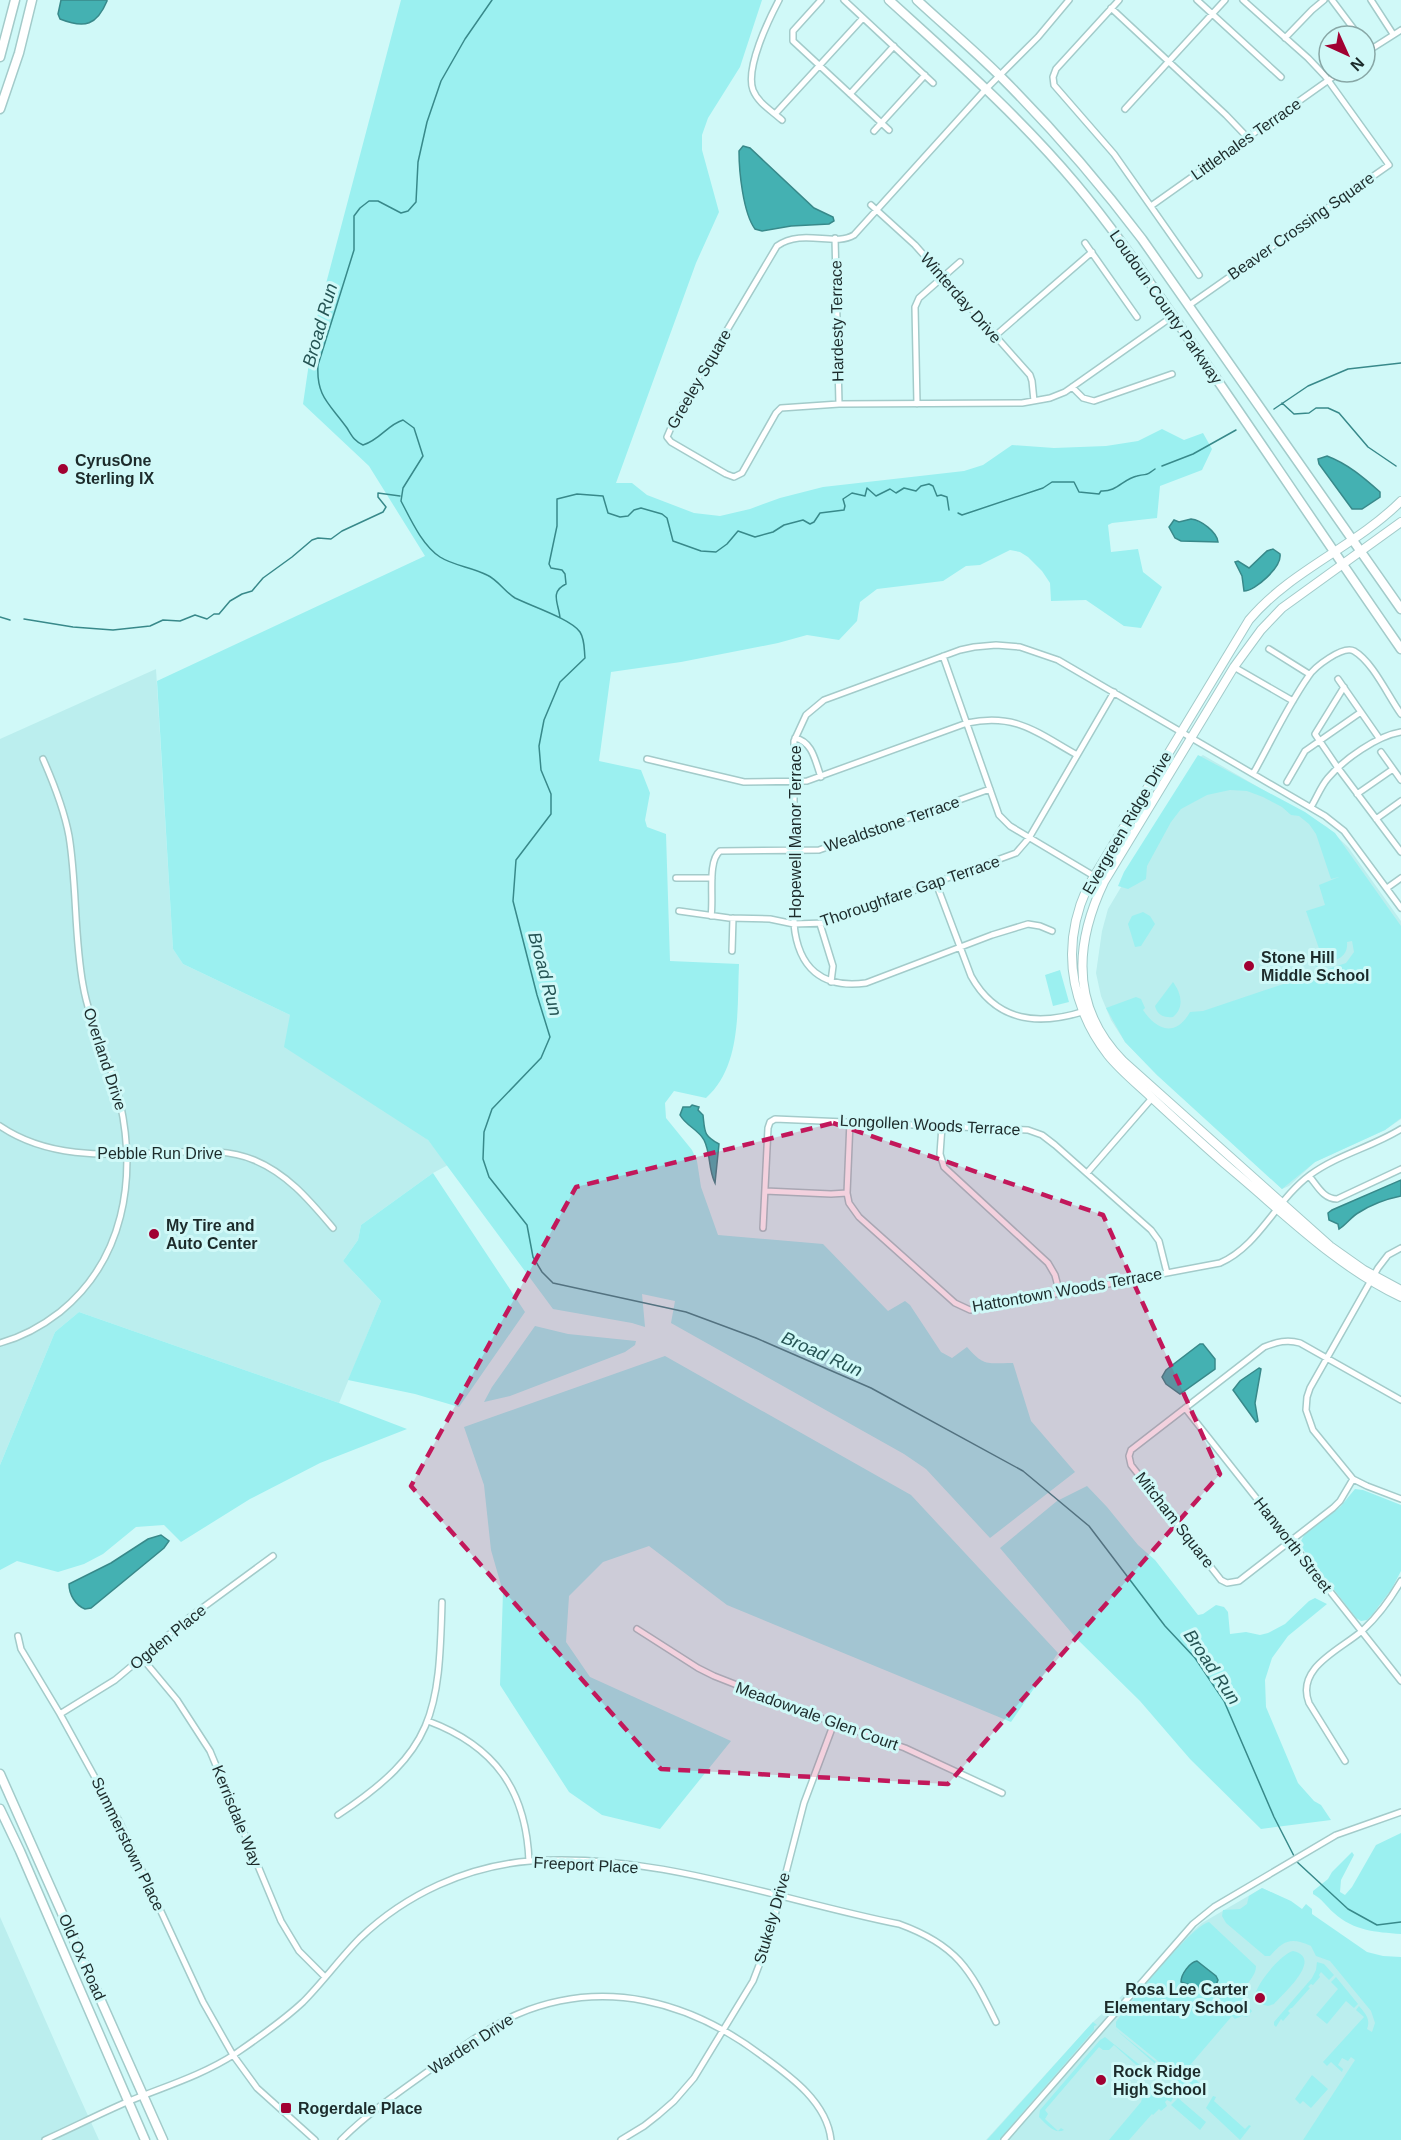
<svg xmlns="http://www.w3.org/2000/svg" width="1401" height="2140" viewBox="0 0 1401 2140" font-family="Arial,sans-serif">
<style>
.built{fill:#bee}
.green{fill:#9bf0f0}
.water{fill:#44b1b2;stroke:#38898a;stroke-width:1.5}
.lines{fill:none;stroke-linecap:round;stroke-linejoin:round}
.stream{stroke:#38898a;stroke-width:1.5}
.street-casing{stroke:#a3cbca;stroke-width:8}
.secondary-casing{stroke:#a3cbca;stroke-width:10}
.primary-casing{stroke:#a3cbca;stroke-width:11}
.street{stroke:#fff;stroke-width:5}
.secondary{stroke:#fff;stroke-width:8}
.primary{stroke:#fff;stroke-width:8}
.marked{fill:#c2185b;fill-opacity:0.2;stroke:#c2185b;stroke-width:4.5;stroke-dasharray:12 8;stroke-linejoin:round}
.poi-dot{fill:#a10132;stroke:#d0f9f8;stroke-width:2}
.labels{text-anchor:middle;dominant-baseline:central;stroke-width:6;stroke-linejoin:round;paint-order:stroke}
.street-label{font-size:16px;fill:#1c2b2b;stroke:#d0f9f8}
.poi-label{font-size:16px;font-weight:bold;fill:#1c2b2b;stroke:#d0f9f8;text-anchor:start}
.water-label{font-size:18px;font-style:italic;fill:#255454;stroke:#d0f9f8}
</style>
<rect width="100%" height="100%" fill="#d0f9f8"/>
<!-- built -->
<path class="built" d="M156,669L173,949L183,964L290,1015L428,1140L448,1165L433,1173L361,1225L358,1240L343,1261L381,1301L339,1403L79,1312L55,1332L0,1465V739Z
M1203,755L1327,827L1348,847L1401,921V1119L1385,1130L1315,1162L1289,1186L1282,1189L1157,1075L1125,1042L1111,1020L1101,996L1096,973L1102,931L1108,909L1198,758Z
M1262,1888L1287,1900L1401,1975V2140H986L1093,2022L1185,1938L1202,1923Z
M0,1917L66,2067L99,2140H0Z"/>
<!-- green -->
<path class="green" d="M401,0H762L740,67L708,118L702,135V150L719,212L696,263L616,483H632L647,495L694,513L720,516L750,509L780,498L823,487L964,471L983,465L1012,445L1054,448L1106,446L1138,441L1162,429L1184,440L1203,433L1212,449L1202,470L1160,486L1157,518L1112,523L1108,525L1111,552L1138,549L1143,572L1162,587L1141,628L1124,626L1086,600L1051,601L1050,583L1042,571L1028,557L1020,552L1010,550L980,565L966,566L943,581L877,589L860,602L857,621L839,640L807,635L778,643L681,662L611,672L599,761L641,770L650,793L645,820L647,827L666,834L670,961L739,964C737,1008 742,1066 706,1098L674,1091L665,1103L666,1118L692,1150L697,1161L701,1187L718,1235L823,1244L888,1311L905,1301L910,1305L941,1352L952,1358L967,1347C984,1367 988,1363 1013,1363L1031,1421L1075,1472L990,1538L926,1469L904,1454L671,1323L675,1301L642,1294L645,1327L632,1323L553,1309L428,1140L284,1047L290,1015L183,964L173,949L157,681L425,556L369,466L303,404L314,329Z
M1198,755L1305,812L1335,833L1401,926V1118L1385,1130L1315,1162L1282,1189L1157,1075L1125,1042L1106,1008L1136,997L1141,999L1145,1008L1143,1010C1157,1031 1176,1037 1190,1012L1203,1011L1346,963L1354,952L1352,941L1347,942C1349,960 1330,962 1316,967L1314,963L1323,960L1306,911L1325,905L1319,885L1339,877L1331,879L1316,834L1309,824L1299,816L1291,815L1282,807L1263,797L1247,791L1230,790L1207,795L1181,809L1171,822L1147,866L1146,879L1128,889L1118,886L1124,872Z
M1143,912L1150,916L1155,924L1141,946L1135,947L1128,924L1132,916Z
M1060,970L1069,1002L1053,1006L1045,975Z
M1173,982C1181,993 1185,1007 1173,1017C1164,1018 1157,1015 1155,1006Z
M433,1173L525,1312L459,1407L415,1394L348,1380L381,1301L343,1261L358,1240L361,1225Z
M79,1312L339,1403L407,1429L320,1463L250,1499L181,1542L164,1525L136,1527L103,1554L84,1564L58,1572L17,1561L0,1570V1465L55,1332Z
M535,1326L568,1334L636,1341L635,1345L625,1352L510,1396L484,1402L492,1387Z
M665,1356L911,1495L1058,1653L1011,1722L727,1605L649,1546L603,1562L569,1596L566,1642L590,1677L731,1741L660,1829L602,1815L569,1792L500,1685L503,1592L491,1550L484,1485L464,1427Z
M1087,1486L1107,1507L1138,1545L1155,1560L1198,1615L1203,1614L1216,1605L1224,1607L1228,1612L1230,1634L1246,1632L1260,1635L1268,1633L1285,1624L1309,1601L1315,1598L1327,1604L1288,1636L1272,1658L1265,1680L1266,1707L1298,1783L1314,1801L1321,1805L1331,1820L1261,1829L1190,1759L1140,1701L1075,1637L1000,1548L1057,1501Z
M1355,1489L1363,1490L1401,1505V1571L1391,1590L1372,1615L1367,1620L1361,1621L1356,1618L1301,1547L1300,1543L1304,1535L1340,1507Z
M1401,1833V1934C1375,1932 1354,1931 1334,1913C1326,1906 1322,1899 1313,1894V1891L1328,1879L1332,1872L1352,1852L1354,1855L1341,1880L1340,1892L1345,1895L1352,1887L1376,1845Z
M1262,1888L1291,1901L1302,1909L1306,1904L1312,1909V1914L1367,1952L1383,1956L1401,1957V2140H1303L1355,2060L1351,2057L1348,2061L1342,2058L1338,2065L1343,2069L1342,2072L1331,2062L1327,2066L1323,2062L1364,2017L1356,2010L1359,2006C1365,2013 1371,2019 1367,2029L1372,2032L1375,2023L1371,2011L1330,1961L1316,1956L1311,1946C1291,1937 1284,1940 1270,1956H1265L1226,1923L1222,1916L1223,1910L1240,1909L1247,1904L1249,1896Z
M1209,1922L1256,1966C1256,1983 1231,1988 1252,2011L1247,2017L1242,2016L1235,2019L1232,2016L1185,2071L1180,2075L1174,2074L1116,2027V2022C1129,2004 1192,1925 1209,1922Z
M1293,1951C1324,1958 1284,1993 1274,2004L1268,2006L1260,2004L1255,1997C1255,1985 1281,1954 1293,1951Z
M1317,1962L1324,1964L1334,1975L1329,1980L1321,1972L1319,1975L1320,1977L1313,1985L1311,1984L1308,1987L1310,1988L1292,2008H1291L1288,2011L1290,2013L1283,2021L1281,2019L1276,2027L1274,2025V2022L1312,1978L1316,1970Z
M1336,1977L1358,2004L1354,2008L1346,2001L1327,2024L1316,2015L1338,1989L1331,1982Z
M1093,2022L1097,2025L1094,2026V2030L999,2140H987Z
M1114,2028L1172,2075L1181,2076L1192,2064L1196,2068L1193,2076L1200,2084C1201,2091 1196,2095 1190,2094Z
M1105,2037L1146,2070L1148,2077L1144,2079L1143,2077L1145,2073L1114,2045L1109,2050H1103L1099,2047L1045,2110L1048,2114L1045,2119L1058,2131L1061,2128L1064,2130C1055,2135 1046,2124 1039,2117L1040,2110L1100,2040Z
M1312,2075L1328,2089L1311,2108L1303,2101L1300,2104L1295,2099Z
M1159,2082L1175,2095L1171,2102L1167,2100L1165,2102L1167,2106L1161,2111L1159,2109L1153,2115L1152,2114L1129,2140H1109L1141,2102C1143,2094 1151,2083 1159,2082Z
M1213,2096L1216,2097L1214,2101L1245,2129L1249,2125L1251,2126L1240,2140L1206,2108Z
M1178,2098L1206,2122L1200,2130L1171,2105Z"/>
<!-- water -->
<path class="water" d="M61,0H107V1C97,25 85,29 60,19L58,14Z
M743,146L750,148L814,208L833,217L834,221L829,224L791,226L762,231L755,229C743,213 739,171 739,151Z
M1327,456C1348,464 1363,477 1380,492V497L1362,509H1352L1319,464L1318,459Z
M1191,519C1201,520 1217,532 1218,542L1181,541L1175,538L1169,527L1174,520L1179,522Z
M1273,549L1280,554C1282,567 1255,591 1244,591L1242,576L1235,562L1238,561L1249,568L1267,551Z
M692,1105L699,1107L698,1110L703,1115C705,1132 703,1135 719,1144L715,1183C708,1169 711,1154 704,1140C698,1129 686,1126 680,1115L683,1107H690Z
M1401,1180V1196C1386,1199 1372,1204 1358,1213C1351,1217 1346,1225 1339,1229L1338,1224L1329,1220L1328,1213L1332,1210Z
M1200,1344H1203L1215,1359V1369L1180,1394L1166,1384L1162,1377L1166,1370Z
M1259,1368L1261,1369L1255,1403L1258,1421L1256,1422L1233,1390L1240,1381Z
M161,1535L169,1541L164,1548L91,1608L85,1609C75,1605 69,1594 69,1584L111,1563L148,1539Z
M1197,1961L1216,1976L1218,1980L1216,1985L1206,1994L1193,1986L1181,1982C1181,1974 1190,1962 1197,1961Z"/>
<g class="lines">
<!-- stream -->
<path class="stream" d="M492,0L465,39L441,81L427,122L418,162L416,202L408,211L401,213L378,201H369L360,208L354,216V250L318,365C316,397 330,404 347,428C352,436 354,441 363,445C380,440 387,425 403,420L414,428L423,456L403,488L401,501C411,520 422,545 440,557C454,566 472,567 487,575C498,580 505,592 515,598C531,606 571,619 580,632C585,640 584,649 585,658L560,682L544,720L539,746L541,770L551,794V814L516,860L513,901L537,995L550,1037L541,1058L492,1109L484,1132L483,1159L489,1177L527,1225L533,1257L542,1272L553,1283L686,1312L756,1338L871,1388L1023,1471L1089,1526L1165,1626L1195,1658L1224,1701L1274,1817L1294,1856
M1282,403L1294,414L1309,413L1316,408H1328L1339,413L1368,447L1396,466
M1274,409L1308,386L1348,369L1401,363
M1162,466L1193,454L1236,430
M958,513L962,515L1043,488L1052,482H1074L1079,492L1099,494L1101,491C1117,492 1123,479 1137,476C1149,473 1144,477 1155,469
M0,617L10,620
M560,618C559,604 549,592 566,584L565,574L562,570L551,568L549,564L557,526V499L577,494L603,496L608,513L620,517L628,516L634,510L641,508L662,514L667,518L673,541L701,551L716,552L727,544L738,531L755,537L773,532L784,525L803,520L810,524L814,522L820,513L844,510L845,506L843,499L852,493L865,496L867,488L876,496L890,489L896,493L904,488L916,491L921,486L929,484L933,486L937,496L941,495L947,497L949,510
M24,619L73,627L113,630L150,626L163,620L180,621L195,615L207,619L214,614H219L230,601L242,594L252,591L263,578L292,557L312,540L318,538L331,539L342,531L383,512L386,507L378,497V493L400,496
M1296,1861L1348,1909L1377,1925L1401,1922"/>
<!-- street casing -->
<g class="street-casing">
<path id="street" d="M779,0C769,19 745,68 753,90C758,103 772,111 782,120
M821,0L793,31V41L889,130
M844,0L933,83
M1069,0L1038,37L986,89L854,235C835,247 802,228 777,246L676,416L667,437L671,442L726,474L734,477L742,473L776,413L781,408L839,404L1022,403L1050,398L1065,392L1173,316
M1119,0L1056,69L1053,77L1054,85L1114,154L1199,275
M1197,0L1281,77
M1332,0L1359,36
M1371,0L1393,34
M1111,8L1226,115L1248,138
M1285,38L1312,10L1324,0
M1365,53L1401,30
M850,94L894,46
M1125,109L1225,0
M775,114L863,18
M874,131L925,75
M871,205L915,245L1030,375L1032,381L1034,401
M1151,206L1340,72
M835,238L839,404
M1085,243L1137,317
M1188,306L1389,165L1325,76L1308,58L1243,0
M995,336L1092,252
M1072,387L1083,398L1094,401L1172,374
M917,404L915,307L919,298L960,262
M1269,649L1309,674
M943,656L999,815L1010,826L1104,882
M1234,667L1293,701
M1338,679L1379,738
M1344,687L1315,734L1338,768L1401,852
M795,738C813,742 815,761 821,777
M1381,752L1401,780
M647,759L744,782L807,781L967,723C1016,713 1036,732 1077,755
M1253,774C1271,742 1287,707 1308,677C1314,667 1343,645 1354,651C1373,662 1388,696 1401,714
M1287,782L1305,751L1361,712
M1357,794L1393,769
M1311,807C1317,797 1321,786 1328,778C1344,759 1377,736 1401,732
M1376,819L1401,801
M676,878H712
M936,883L971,976C997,1023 1039,1026 1085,1011
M1387,888L1401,878
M679,911L729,918L770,919L794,924L825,923L1016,853L1029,838L1114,692
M711,916C714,899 707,861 720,851L819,850L990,789
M820,924L833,966L831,982
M1052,931L1040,926L1028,924L992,935L866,983C822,989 798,968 794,924V741L806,715L824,700L960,650L974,647L996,645L1020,647L1058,660L1325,816L1344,831L1401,908
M732,951L733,918
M850,1121L847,1193L849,1203L859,1217L955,1303L970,1310L1220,1263C1259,1246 1276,1200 1310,1175C1337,1155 1372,1147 1401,1129
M0,1126C53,1162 117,1154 178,1152C204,1151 230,1150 254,1160C288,1174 310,1201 333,1228
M942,1126L940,1154L944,1167L1048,1263L1055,1275L1060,1294
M1087,1173L1153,1097
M1309,1176C1317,1185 1323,1199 1337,1199L1401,1169
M765,1191L831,1194L847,1193
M763,1228L768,1128L770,1122L775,1119L1028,1130L1042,1135L1055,1145L1151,1230L1159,1241L1167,1273
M1401,1248L1388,1255L1378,1268L1310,1388L1307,1397L1306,1410L1313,1430L1349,1474L1353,1479L1367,1486L1401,1499
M0,1343C22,1337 42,1326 60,1312C124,1260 137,1179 120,1102C111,1061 90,1026 83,985C74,936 77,885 69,836C64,809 54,784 43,759
M1185,1408L1401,1681
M1353,1479L1340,1501L1333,1508L1239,1581L1227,1583L1221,1580L1131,1465L1129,1456L1131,1450L1264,1347C1277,1342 1287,1339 1300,1343L1401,1400
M637,1629L698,1668L714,1676L834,1723L905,1748L1002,1793
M18,1636L21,1649L60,1714L119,1821L203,2002L233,2055L257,2088L315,2140
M142,1658L177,1700L210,1751L281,1921L299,1951L325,1977
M60,1714L115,1680L190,1617L273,1556
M428,1721C495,1746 526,1790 529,1861
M1345,1761L1309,1703C1295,1667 1342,1649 1363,1630C1379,1615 1390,1600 1401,1581
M338,1815C435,1751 439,1713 442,1602
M45,2140C72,2128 99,2114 127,2102C163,2087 201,2076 235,2054C258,2038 283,2021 303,2002C323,1982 340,1958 360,1938C406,1894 467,1866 530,1861C656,1852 778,1900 899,1924C957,1945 970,1969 996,2022
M341,2140C369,2112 402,2090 434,2067C461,2048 488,2027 518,2014C604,1978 689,2001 761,2055C790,2076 827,2102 831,2140
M621,2140L644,2126L658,2115L674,2101L694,2078L753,1981L768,1942L804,1803L834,1723
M1004,2140L1193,1924L1214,1907L1336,1835L1401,1812"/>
</g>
<!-- secondary casing -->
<g class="secondary-casing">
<path id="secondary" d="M1401,501C1355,547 1291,570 1249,620L1087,888C1069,928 1067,970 1083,1011C1089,1027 1098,1042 1108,1055C1120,1070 1136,1083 1150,1096C1177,1121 1203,1145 1231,1169C1286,1215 1336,1266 1401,1297
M1401,522L1282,608L1261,630L1234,667L1104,882C1074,945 1071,1008 1123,1061L1330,1246L1364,1270L1401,1290"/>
</g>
<!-- primary casing -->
<g class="primary-casing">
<path id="primary" d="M889,0C954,59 1020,117 1076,184C1118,234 1154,289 1191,342C1262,444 1330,547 1401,649
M917,0C945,26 974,50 1001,77C1052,128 1098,181 1142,239L1401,609
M0,57L15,0
M0,109L19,53L32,0
M0,1774L163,2140
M0,1809L20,1851L145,2140"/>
</g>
<!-- street -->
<use href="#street" class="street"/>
<!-- secondary -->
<use href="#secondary" class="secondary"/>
<!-- primary -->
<use href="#primary" class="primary"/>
</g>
<!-- marked area -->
<path class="marked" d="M833,1123L1103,1215L1220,1474L948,1784L661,1769L411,1486L576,1187Z"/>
<!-- markers -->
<g class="poi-dot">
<circle cx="63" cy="469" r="6"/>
<circle cx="1249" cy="966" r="6"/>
<circle cx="154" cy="1234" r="6"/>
<circle cx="1260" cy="1998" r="6"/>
<circle cx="1101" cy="2080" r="6"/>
<rect x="280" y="2102" width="12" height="12" rx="3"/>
</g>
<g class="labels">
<!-- street labels -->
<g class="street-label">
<text transform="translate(1246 139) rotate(-35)">Littlehales Terrace</text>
<text transform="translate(1301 226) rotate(-35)">Beaver Crossing Square</text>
<text transform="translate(961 298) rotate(49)">Winterday Drive</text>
<text transform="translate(1166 307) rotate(55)">Loudoun County Parkway</text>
<text transform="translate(837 321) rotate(-91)">Hardesty Terrace</text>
<text transform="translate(699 379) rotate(-60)">Greeley Square</text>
<text transform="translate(1127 823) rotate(-60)">Evergreen Ridge Drive</text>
<text transform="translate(892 824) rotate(-19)">Wealdstone Terrace</text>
<text transform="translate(795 832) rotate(-90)">Hopewell Manor Terrace</text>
<text transform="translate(910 891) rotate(-19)">Thoroughfare Gap Terrace</text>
<text transform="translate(105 1059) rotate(72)">Overland Drive</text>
<text transform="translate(930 1125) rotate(3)">Longollen Woods Terrace</text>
<text x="160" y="1153">Pebble Run Drive</text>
<text transform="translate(1067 1290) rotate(-10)">Hattontown Woods Terrace</text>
<text transform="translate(1175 1520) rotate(52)">Mitcham Square</text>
<text transform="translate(1293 1545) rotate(52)">Hanworth Street</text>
<text transform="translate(168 1637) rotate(-39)">Ogden Place</text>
<text transform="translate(817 1716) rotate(20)">Meadowvale Glen Court</text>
<text transform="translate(237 1816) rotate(68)">Kerrisdale Way</text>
<text transform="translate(128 1844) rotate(64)">Summerstown Place</text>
<text transform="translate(586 1865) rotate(3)">Freeport Place</text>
<text transform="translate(772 1918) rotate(-74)">Stukely Drive</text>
<text transform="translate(82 1957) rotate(66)">Old Ox Road</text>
<text transform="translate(471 2044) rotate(-33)">Warden Drive</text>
</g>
<!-- poi labels -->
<g class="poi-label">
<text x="75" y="460">CyrusOne<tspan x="75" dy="18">Sterling IX</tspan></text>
<text x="1261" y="957">Stone Hill<tspan x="1261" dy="18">Middle School</tspan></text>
<text x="166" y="1225">My Tire and<tspan x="166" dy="18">Auto Center</tspan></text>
<text x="1248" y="1989" text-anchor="end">Rosa Lee Carter<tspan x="1248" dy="18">Elementary School</tspan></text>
<text x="1113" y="2071">Rock Ridge<tspan x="1113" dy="18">High School</tspan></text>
<text x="298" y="2108">Rogerdale Place</text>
</g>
<!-- water labels -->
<g class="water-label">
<text transform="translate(320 325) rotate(-74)">Broad Run</text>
<text transform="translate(545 974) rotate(75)">Broad Run</text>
<text transform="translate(822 1354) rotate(24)">Broad Run</text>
<text transform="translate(1212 1667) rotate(56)">Broad Run</text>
</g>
</g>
<!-- north arrow -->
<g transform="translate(1347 54) rotate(135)"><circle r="28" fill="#d0f9f8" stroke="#88a7a6" stroke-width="1.5"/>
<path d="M0-4.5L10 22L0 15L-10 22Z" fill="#a10132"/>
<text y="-9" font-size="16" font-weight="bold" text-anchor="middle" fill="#1c2b2b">N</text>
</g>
</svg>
